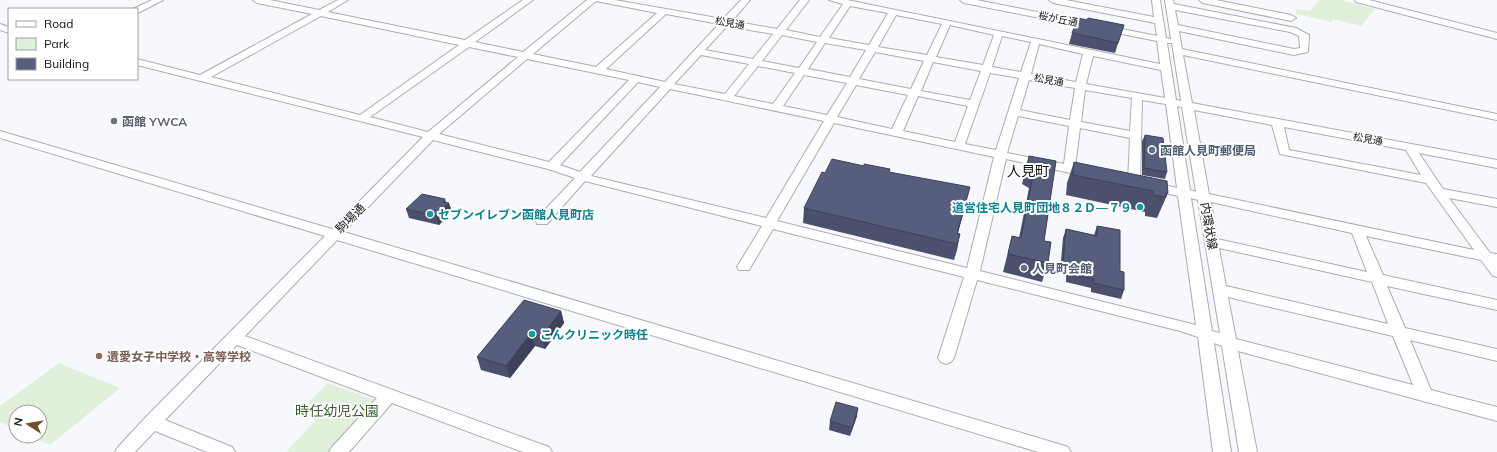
<svg xmlns="http://www.w3.org/2000/svg" width="1497" height="452" viewBox="0 0 1497 452" font-family="Mulish,'Noto Sans JP',sans-serif">
<style>
.green{fill:#e0f0db}
.lines{fill:none;stroke-linecap:round;stroke-linejoin:round}
.minor-casing{stroke:#acadb1;stroke-width:2}
.minor{fill:#fff;fill-rule:evenodd}
.wall{fill:#4b516c}
.shaded-wall{fill:#3d4258}
.building{fill:#575e7d;stroke:#3d4258}
.worship-dot{fill:#6b7280;stroke:#fff;stroke-width:1.5}
.service-dot{fill:#5c6f8a;stroke:#fff;stroke-width:1.5}
.culture-dot{fill:#0f9aa8;stroke:#fff;stroke-width:1.5}
.education-dot{fill:#8d6e63;stroke:#fff;stroke-width:1.5}
.labels{text-anchor:middle;dominant-baseline:central;stroke-width:4;stroke-linejoin:round;paint-order:stroke}
.far-street-label{font-size:10px;fill:#111112;stroke:#fff}
.worship-label{font-size:12px;font-weight:bold;fill:#5b616d;stroke:#fff;text-anchor:start}
.service-label{font-size:12px;font-weight:bold;fill:#4e5e75;stroke:#fff;text-anchor:start}
.culture-label{font-size:12px;font-weight:bold;fill:#0d838f;stroke:#fff;text-anchor:start}
.street-label{font-size:12px;fill:#111112;stroke:#fff}
.education-label{font-size:12px;font-weight:bold;fill:#785e54;stroke:#fff;text-anchor:start}
.quarter-label{font-size:14px;fill:#111112;stroke:#fff}
.near-park-label{font-size:14px;fill:#3c5d2f;stroke:#fff}
</style>
<rect width="100%" height="100%" fill="#f7f8fd"/>
<!-- green -->
<path class="green" d="M1319,0H1341L1375,9L1361,26L1332,19V22L1296,14V9L1310,11Z
M59,363L120,388L50,445L31,436H40V412H16V429L0,422V406Z
M328,383L375,400L334,452H286L316,420L297,414Z"/>
<g class="lines">
<!-- minor casing -->
<g class="minor-casing">
<path id="minor" d="M152,0H163L140,12L137,13V9H133Z
M253,0H270L319,10L338,0H348L328,12L465,40L523,0H533L475,42L523,52L587,0H615L723,19L741,0H750L732,21L777,29L800,0H809L786,30L820,37L843,4L829,0H847L1160,64L1157,41L964,3L960,0H977L1157,36L1155,23L1053,3L1049,0H1066L1154,17L1152,0H1160L1166,38L1171,39L1165,0H1173L1174,4L1296,28L1309,35L1308,52L1294,55L1179,31L1182,49L1497,114V120L1183,55L1192,103L1497,160V168L1419,153L1443,189L1497,199V207L1449,198L1490,253L1497,254V277L1492,275L1481,260L1366,236L1383,275L1497,300V310L1387,286L1405,328L1497,349V361L1410,340L1431,390L1497,407V421L1238,351L1257,452H1239L1222,346L1214,343L1231,452H1213L1198,337L1180,331L977,280L954,358L951,362L946,364L941,362L938,358L964,277L773,229L749,270H739L737,267L762,226L585,181L547,224H537L536,221L537,218L575,178L548,169L433,140L344,232L1062,445L1068,447L1071,452H1038L337,240L245,336L549,447L552,452H523L392,403L349,452H329L332,447L377,398L237,345L165,420L232,447L235,452H207L155,431L135,452H115L118,447L146,417L325,236L0,138V131L332,229L423,137L137,65V59L200,75L312,14L257,3ZM596,1L657,13L596,67L533,54ZM850,6L888,13L869,45L829,38ZM1175,10L1290,32L1299,36L1300,48L1294,49L1178,25ZM666,14L719,24L665,82L606,69ZM896,15L942,24L927,55L878,47ZM321,16L459,45L360,115L211,77ZM950,25L994,35L983,65L936,57ZM727,26L773,34L753,59L705,50ZM782,35L817,42L799,68L762,61ZM1002,36L1031,42L1021,72L992,67ZM825,43L866,50L850,77L808,69ZM1167,43H1172L1181,101L1176,100ZM1039,44L1083,54L1076,82L1031,74ZM469,47L518,57L428,132L370,117ZM875,52L924,61L911,89L859,79ZM701,55L749,64L725,94L674,84ZM1093,56L1161,70L1165,98L1086,84ZM527,59L629,80L549,162L439,134ZM933,62L981,71L970,100L921,91ZM758,66L795,73L773,104L734,96ZM990,73L1019,78L996,150L965,144ZM804,75L847,83L827,115L783,106ZM1029,80L1075,88L1070,120L1020,110ZM638,82L660,87L580,172L560,165ZM856,85L908,95L892,129L837,117ZM670,89L824,121L766,218L591,176ZM1085,90L1132,98L1130,131L1081,122ZM918,96L968,106L955,142L903,131ZM1142,100L1166,104L1177,188L1151,182L1145,186L1147,189L1178,196L1196,325L980,271L1006,159L1089,177L1093,176L1095,173L1093,170L1075,167L1080,128L1130,138L1128,182L1130,185H1138L1140,182ZM1177,106L1182,107L1196,192L1190,190ZM1194,110L1272,125L1280,154L1426,183L1474,250L1209,194ZM1018,116L1069,126L1064,164L1007,153ZM834,123L994,157L967,268L777,221ZM1284,127L1406,150L1421,175L1289,150ZM1191,198L1198,200L1220,333L1212,331ZM1211,202L1352,233L1367,272L1217,239ZM1219,248L1372,282L1388,324L1226,286ZM1228,297L1393,336L1413,385L1236,339Z
M1199,0H1216L1291,15L1296,18L1291,21L1203,3Z
M1355,0H1369L1497,33V39L1356,2Z
M0,24L9,27V33L0,30Z"/>
</g>
<!-- minor -->
<use href="#minor" class="minor"/>
</g>
<!-- wall -->
<path class="wall" d="M1087,20L1124,25L1115,53L1069,44L1072,33Z
M1145,135L1167,172L1165,179L1142,175V141Z
M1029,156L1056,161L1044,241L1048,263L1042,282L1003,272L1012,236L1019,238L1029,188L1022,184Z
M1074,162L1168,193L1157,218L1145,216V212L1066,195L1067,183Z
M864,166L890,169V172L966,203L958,233L960,234L954,260L803,223L804,208Z
M446,202L452,211L439,225L409,218L406,209Z
M1097,226L1120,271L1124,290L1121,299L1091,292V288L1066,282V273L1060,272L1063,238L1066,229L1094,235Z
M561,311L564,323L545,349L535,346L510,378L481,370L477,357Z
M857,416L850,436L829,430L830,421Z"/>
<!-- shaded-wall -->
<path class="shaded-wall" d="M970,187L966,203L955,243L957,233Z
M445,199L447,205L449,203L452,211L439,225L436,216L443,202Z
M960,234L957,250L954,260L957,244Z
M561,311L564,323L545,349L542,336Z
M531,333L535,346L510,378L506,366Z
M858,408L857,416L850,436L852,428Z"/>
<!-- building -->
<path class="building" d="M1078,18L1087,20L1088,18L1124,25L1118,43L1072,33Z
M1145,135L1163,138L1167,172L1144,168Z
M1029,156L1056,161L1044,241L1051,242L1048,263L1008,254L1012,236L1021,238L1034,170L1027,166Z
M832,159L864,166V164L890,169L889,172L970,187L957,233L960,234L957,244L804,208L822,172L825,173Z
M1074,162L1167,181L1168,193H1166V197L1153,195V191L1073,175Z
M422,194L445,199L443,202L449,203L436,216L406,209Z
M1097,226L1120,230V271L1124,272V290L1094,283V279L1069,274V264L1063,263L1066,229L1097,236Z
M524,300L561,311L542,336L531,333L506,366L477,357Z
M836,402L858,408L852,428L830,421Z"/>
<!-- markers -->
<circle class="worship-dot" cx="114" cy="121" r="4"/>
<g class="service-dot">
<circle cx="1152" cy="150" r="4"/>
<circle cx="1024" cy="268" r="4"/>
</g>
<g class="culture-dot">
<circle cx="1140" cy="207" r="4"/>
<circle cx="430" cy="214" r="4"/>
<circle cx="532" cy="334" r="4"/>
</g>
<circle class="education-dot" cx="99" cy="356" r="4"/>
<g class="labels">
<!-- far-street labels -->
<g class="far-street-label">
<text transform="translate(1058 19) rotate(11)">桜が丘通</text>
<text transform="translate(730 23) rotate(10)">松見通</text>
<text transform="translate(1049 80) rotate(10)">松見通</text>
<text transform="translate(1368 139) rotate(10)">松見通</text>
</g>
<!-- worship labels -->
<g class="worship-label">
<text x="122" y="121">函館 YWCA</text>
</g>
<!-- service labels -->
<g class="service-label">
<text x="1160" y="150">函館人見町郵便局</text>
<text x="1032" y="268">人見町会館</text>
</g>
<!-- culture labels -->
<g class="culture-label">
<text x="1132" y="207" text-anchor="end">道営住宅人見町団地８２Ｄ―７９</text>
<text x="438" y="214">セブンイレブン函館人見町店</text>
<text x="540" y="334">こんクリニック時任</text>
</g>
<!-- street labels -->
<g class="street-label">
<text transform="translate(350 218) rotate(-45)">駒場通</text>
<text transform="translate(1209 226) rotate(80)">内環状線</text>
</g>
<!-- education labels -->
<g class="education-label">
<text x="107" y="356">遺愛女子中学校・高等学校</text>
</g>
<!-- quarter labels -->
<g class="quarter-label">
<text x="1028" y="171">人見町</text>
</g>
<!-- near-park labels -->
<g class="near-park-label">
<text x="337" y="411">時任幼児公園</text>
</g>
</g>
<!-- legend -->
<rect x="8" y="8" width="130" height="72" fill="#ffffff" stroke="#a0a0a0"/>
<rect x="16" y="21" width="20" height="6" fill="#ffffff" stroke="#a0a0a0"/>
<text x="44" y="28" font-size="12" fill="#111112">Road</text>
<rect x="16" y="38" width="20" height="12" fill="#e0f0db" stroke="#a0a0a0"/>
<text x="44" y="48" font-size="12" fill="#111112">Park</text>
<rect x="16" y="58" width="20" height="12" fill="#575e7d" stroke="#a0a0a0"/>
<text x="44" y="68" font-size="12" fill="#111112">Building</text>
<!-- north arrow -->
<g transform="translate(28 424) rotate(282)"><circle r="19" fill="#ffffff" stroke="#a0a0a0"/>
<path d="M0-3L7 15L0 10L-7 15Z" fill="#76502c"/>
<text y="-6" font-size="11" font-weight="bold" text-anchor="middle" fill="#111112">N</text>
</g>
</svg>
